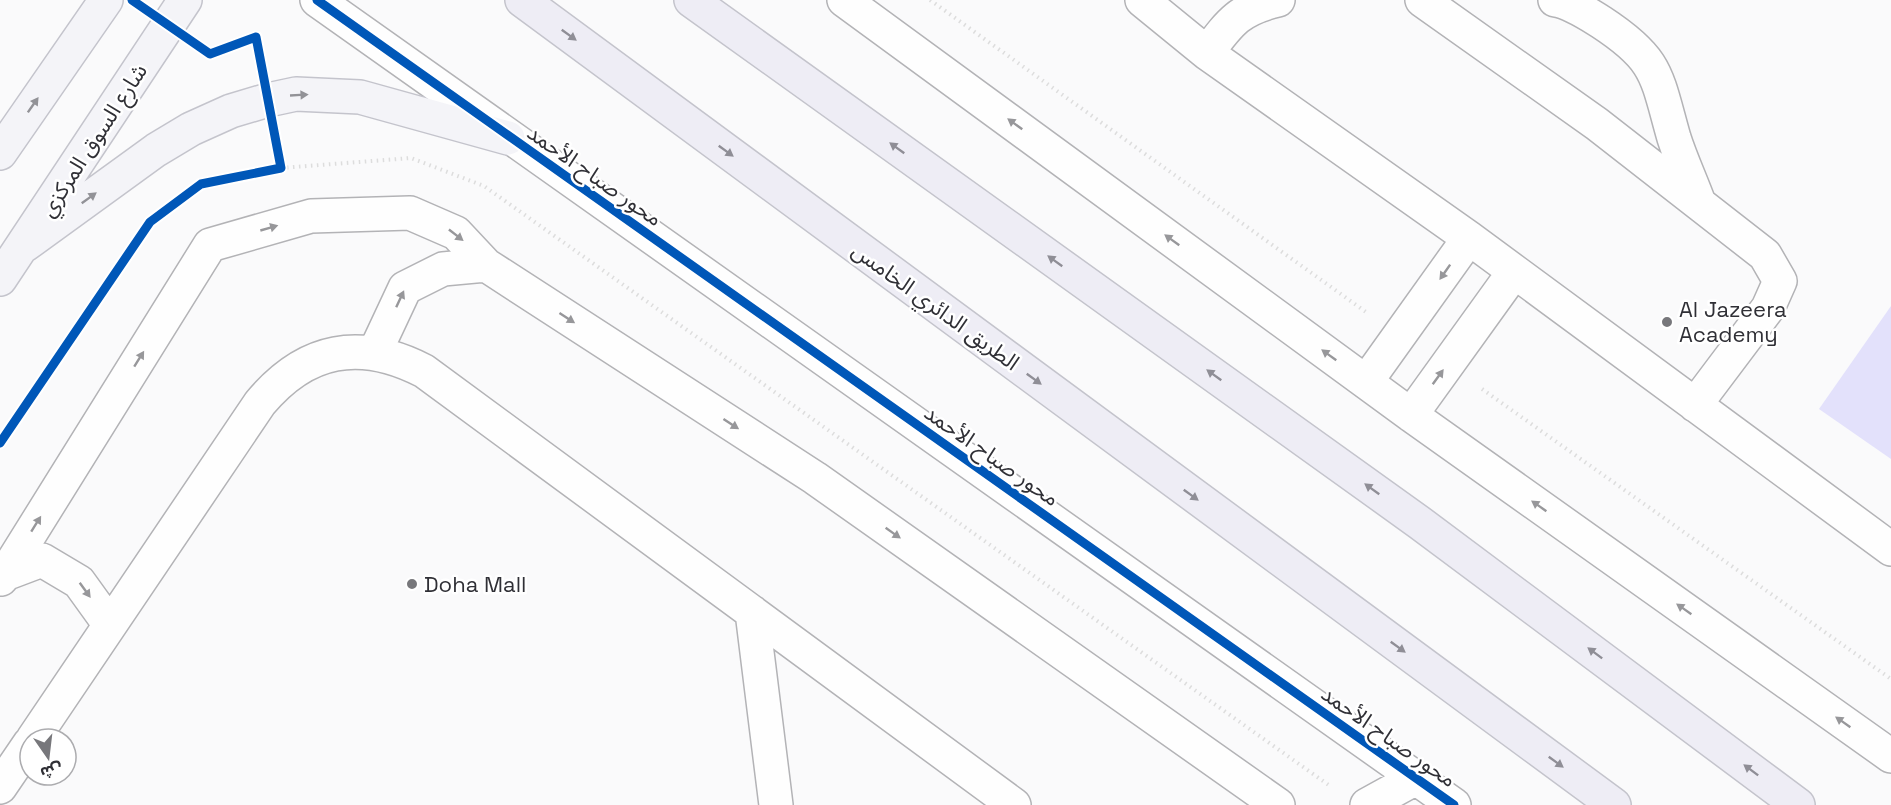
<svg xmlns="http://www.w3.org/2000/svg" width="1891" height="805" viewBox="0 0 1891 805" font-family="'Space Grotesk','Noto Sans Arabic',sans-serif">
<style>
.grass{fill:#e3e1fb}
.lines{fill:none;stroke-linecap:round;stroke-linejoin:round}
.minor-casing{stroke:#b3b3b6;stroke-width:36}
.major-casing{stroke:#c4c4cc;stroke-width:36}
.highway-casing{stroke:#c4c4cc;stroke-width:36}
.path{stroke:#ddd;stroke-width:4;stroke-dasharray:1.5 4.5;stroke-linecap:butt}
.minor{stroke:#fefefe;stroke-width:33}
.major{stroke:#f4f4f8;stroke-width:33}
.highway{stroke:#eeedf5;stroke-width:33}
.cycleway-casing{stroke:#fff;stroke-width:13}
.cycleway{stroke:#0057b8;stroke-width:9}
.oneway{fill:#8f8e96}
.oneway2{fill:#929297}
.oneway3{fill:#97979a}
.poi-dot{fill:#77777b;stroke:#fff;stroke-width:2}
.labels{text-anchor:middle;dominant-baseline:central;stroke-width:5;stroke-linejoin:round;paint-order:stroke}
.street-label{font-size:22px;fill:#303036;stroke:#fff}
.poi-label{font-size:22px;fill:#303036;stroke:#fff;text-anchor:start}
</style>
<rect width="100%" height="100%" fill="#fafafb"/>
<!-- grass -->
<path class="grass" d="M1891,306V459L1819,409Z"/>
<g class="lines">
<!-- minor casing -->
<g class="minor-casing">
<path id="minor" d="M317,0L1454,805
M844,0L1411,415L1891,756
M1142,0L1207,53L1469,238L1891,549
M1422,0L1597,124L1765,255L1780,281L1768,308L1695,405
M1555,0C1570,2 1588,14 1601,22C1659,60 1656,75 1674,138C1681,160 1691,181 1699,203
M1207,53C1230,22 1239,9 1278,0
M375,352L405,288L443,269L486,265L815,478L1278,805
M1366,382L1469,238
M1411,415L1514,272
M5,574L210,245L311,216L410,213L456,233L486,265
M1,579L5,574L42,560L79,582L110,625
M752,612L776,805
M33,739L260,403C306,348 360,338 424,371L1014,805
M0,787L30,743
M1367,805L1416,778"/>
</g>
<!-- major casing -->
<g class="major-casing">
<path id="major" d="M0,153L106,0
M25,245L156,150L191,129L231,111L268,100L296,94L360,97L508,138
M0,279L185,0"/>
</g>
<!-- highway casing -->
<g class="highway-casing">
<path id="highway" d="M522,0L1614,805
M691,0L1420,523L1798,805"/>
</g>
<!-- path -->
<path class="path" d="M930,0L1366,312
M281,168L411,158L484,186L1330,786
M1482,389L1891,679"/>
<!-- minor -->
<use href="#minor" class="minor"/>
<!-- major -->
<use href="#major" class="major"/>
<!-- highway -->
<use href="#highway" class="highway"/>
<!-- cycleway casing -->
<g class="cycleway-casing">
<path id="cycleway" d="M317,0L1454,805
M0,443L150,222L201,184L281,168L256,37L210,54L132,0"/>
</g>
<!-- cycleway -->
<use href="#cycleway" class="cycleway"/>
</g>
<!-- one-way arrows -->
<defs><path id="oneway-solid" d="M-6-.8H1V-3.2L6.5 0L1 3.2V.8H-6Z" transform="scale(1.5)"/></defs>
<g class="oneway">
<use href="#oneway-solid" transform="translate(569 35) rotate(36)"/>
<use href="#oneway-solid" transform="translate(897 148) rotate(-144)"/>
<use href="#oneway-solid" transform="translate(726 151) rotate(36)"/>
<use href="#oneway-solid" transform="translate(1055 261) rotate(-144)"/>
<use href="#oneway-solid" transform="translate(1214 375) rotate(-144)"/>
<use href="#oneway-solid" transform="translate(1034 379) rotate(36)"/>
<use href="#oneway-solid" transform="translate(1372 489) rotate(-144)"/>
<use href="#oneway-solid" transform="translate(1191 495) rotate(36)"/>
<use href="#oneway-solid" transform="translate(1398 647) rotate(36)"/>
<use href="#oneway-solid" transform="translate(1595 653) rotate(-143)"/>
<use href="#oneway-solid" transform="translate(1556 762) rotate(36)"/>
<use href="#oneway-solid" transform="translate(1751 770) rotate(-143)"/>
</g>
<g class="oneway2">
<use href="#oneway-solid" transform="translate(299 95) rotate(-3)"/>
<use href="#oneway-solid" transform="translate(33 105) rotate(-55)"/>
<use href="#oneway-solid" transform="translate(89 198) rotate(-36)"/>
</g>
<g class="oneway3">
<use href="#oneway-solid" transform="translate(1015 124) rotate(-144)"/>
<use href="#oneway-solid" transform="translate(269 228) rotate(-16)"/>
<use href="#oneway-solid" transform="translate(456 235) rotate(38)"/>
<use href="#oneway-solid" transform="translate(1172 240) rotate(-144)"/>
<use href="#oneway-solid" transform="translate(1445 272) rotate(125)"/>
<use href="#oneway-solid" transform="translate(400 299) rotate(-65)"/>
<use href="#oneway-solid" transform="translate(567 318) rotate(33)"/>
<use href="#oneway-solid" transform="translate(1329 355) rotate(-144)"/>
<use href="#oneway-solid" transform="translate(139 359) rotate(-58)"/>
<use href="#oneway-solid" transform="translate(1438 377) rotate(-54)"/>
<use href="#oneway-solid" transform="translate(731 424) rotate(33)"/>
<use href="#oneway-solid" transform="translate(1539 506) rotate(-145)"/>
<use href="#oneway-solid" transform="translate(36 524) rotate(-58)"/>
<use href="#oneway-solid" transform="translate(893 533) rotate(35)"/>
<use href="#oneway-solid" transform="translate(85 590) rotate(54)"/>
<use href="#oneway-solid" transform="translate(1684 609) rotate(-145)"/>
<use href="#oneway-solid" transform="translate(1843 722) rotate(-145)"/>
</g>
<!-- markers -->
<g class="poi-dot">
<circle cx="1667" cy="322" r="6"/>
<circle cx="412" cy="584" r="6"/>
</g>
<g class="labels">
<!-- street labels -->
<g class="street-label">
<text transform="translate(93 140) rotate(-57)">شارع السوق المركزي</text>
<text transform="translate(595 175) rotate(35)">محور صباح الأحمد</text>
<text transform="translate(936 306) rotate(36)">الطريق الدائري الخامس</text>
<text transform="translate(992 455) rotate(35)">محور صباح الأحمد</text>
<text transform="translate(1389 736) rotate(35)">محور صباح الأحمد</text>
</g>
<!-- poi labels -->
<g class="poi-label">
<text x="1679" y="309">Al Jazeera<tspan x="1679" dy="25">Academy</tspan></text>
<text x="424" y="584">Doha Mall</text>
</g>
</g>
<!-- north arrow -->
<g transform="translate(48 757) rotate(166)"><circle r="28" fill="#ffffff" stroke="#acacaf" stroke-width="1.5"/>
<path d="M0-4.5L10 22L0 15L-10 22Z" fill="#77777b"/>
<text y="-9" font-size="16" font-weight="bold" text-anchor="middle" fill="#303036">ش</text>
</g>
</svg>
